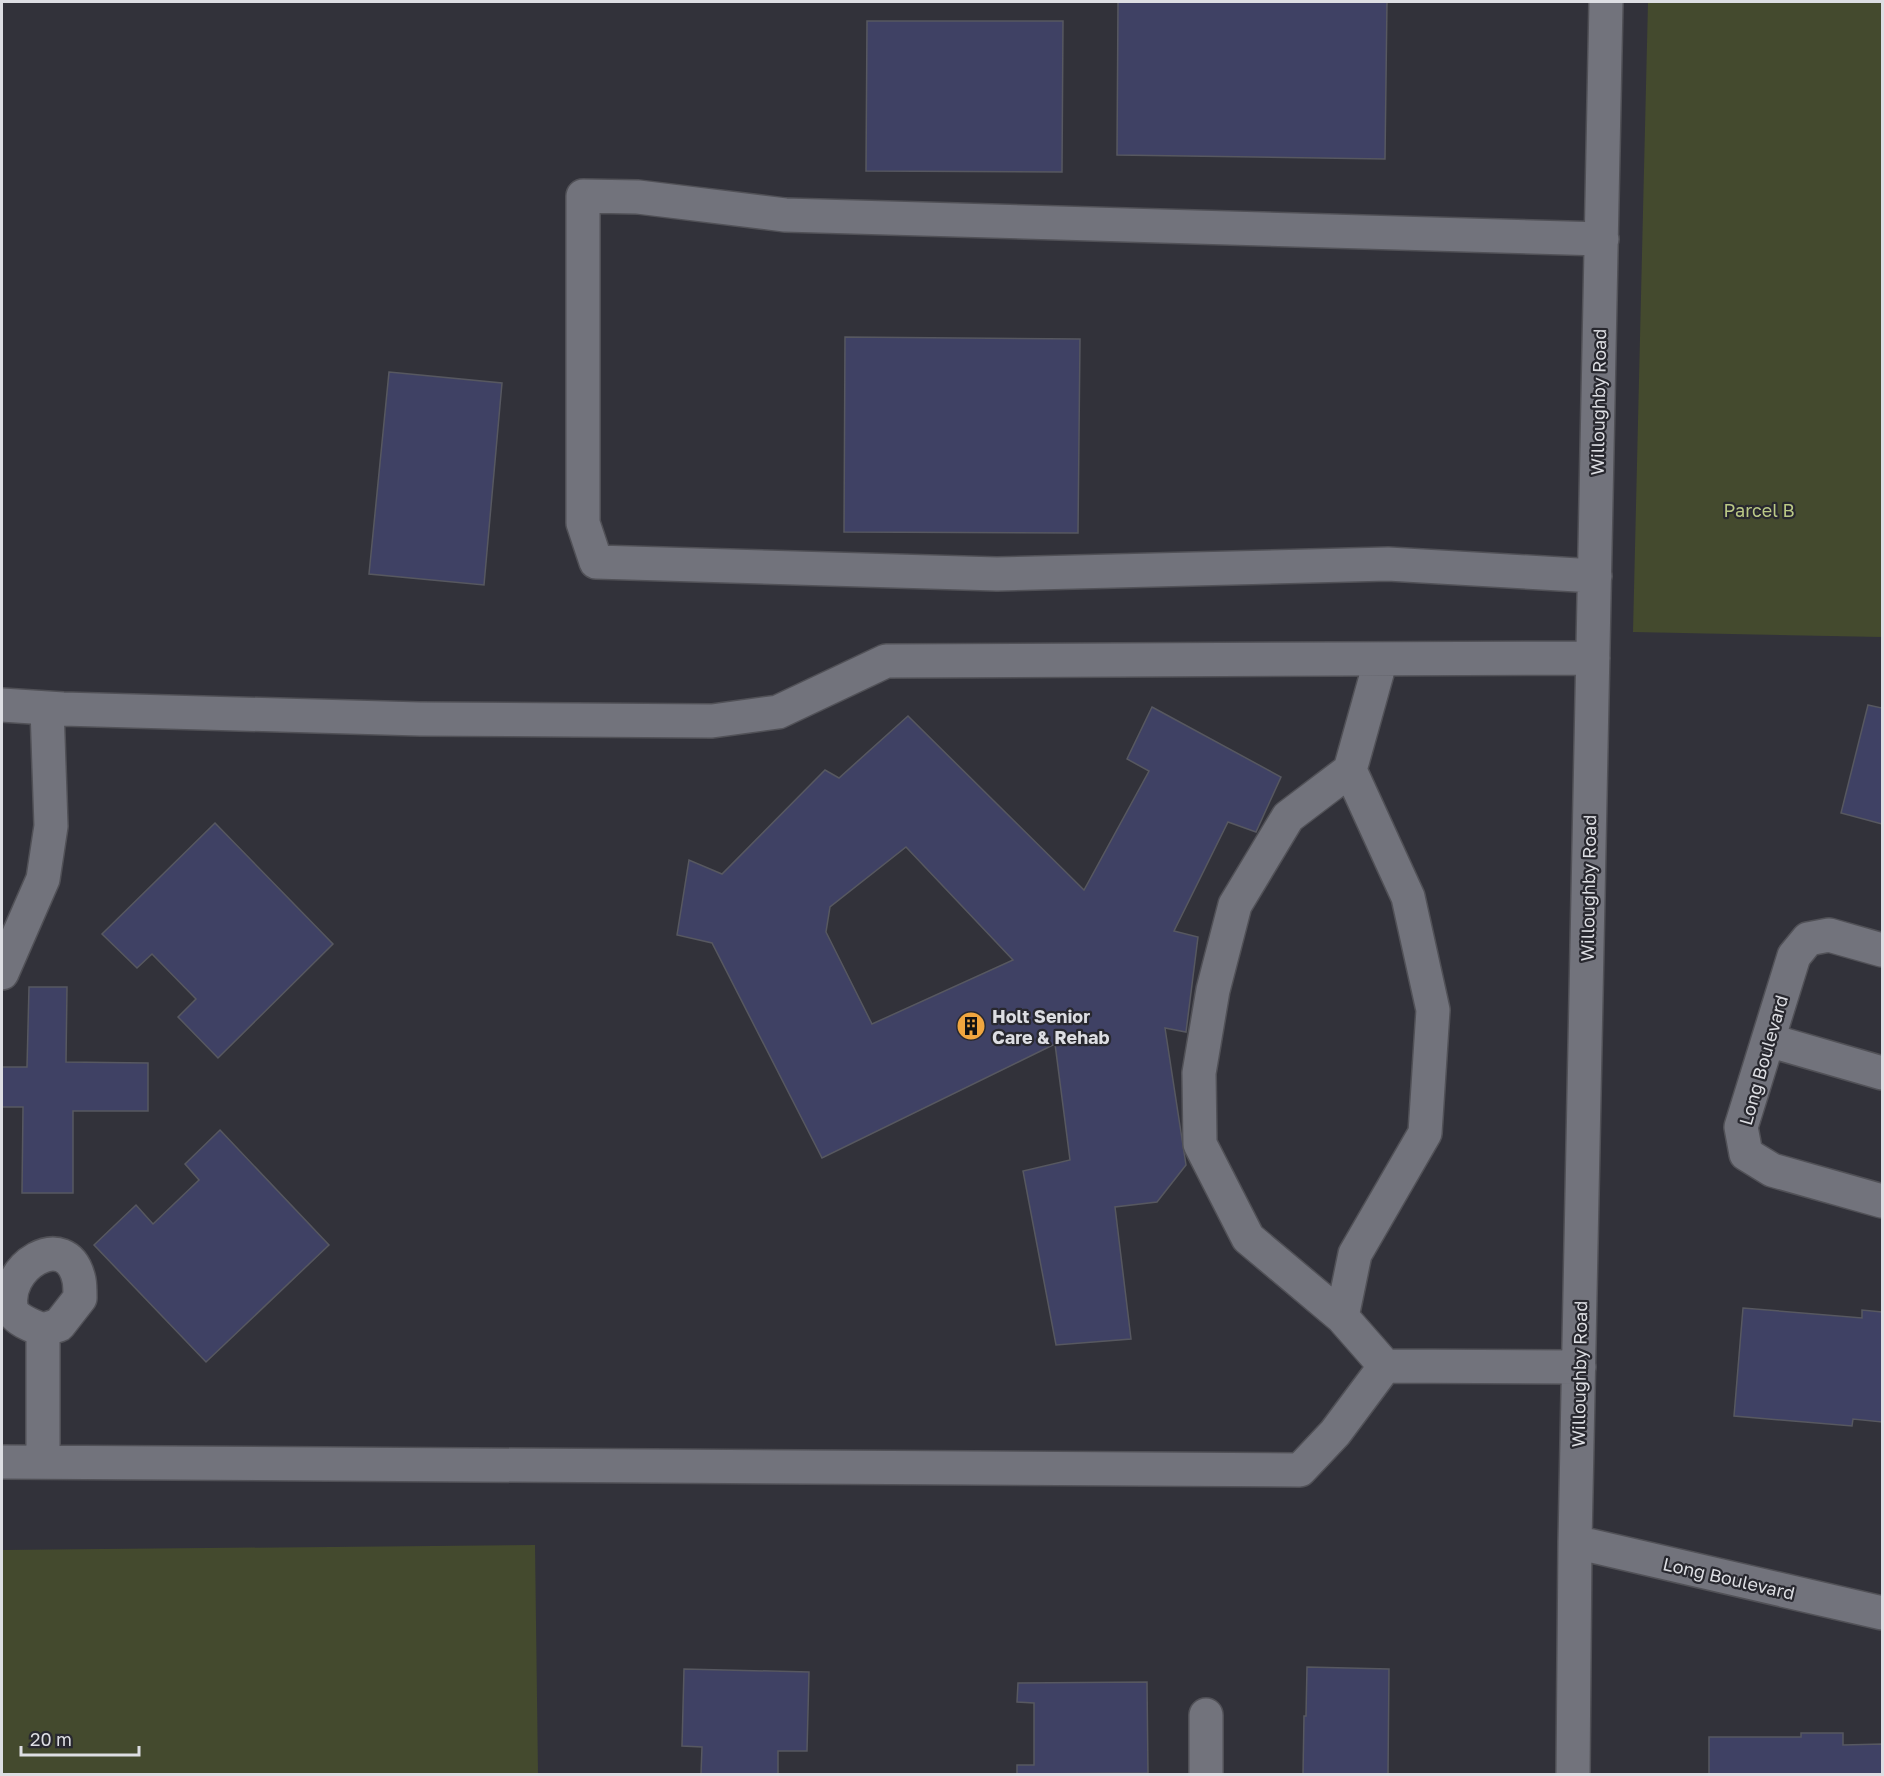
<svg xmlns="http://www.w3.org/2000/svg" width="1884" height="1776" viewBox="0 0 1884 1776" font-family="'Golos Text',sans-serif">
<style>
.green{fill:#444a2e}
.building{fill:#3f4164;stroke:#575860;stroke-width:1.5;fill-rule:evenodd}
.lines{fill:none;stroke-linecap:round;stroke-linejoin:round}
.minor-casing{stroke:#515157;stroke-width:36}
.minor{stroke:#72737c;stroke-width:33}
.labels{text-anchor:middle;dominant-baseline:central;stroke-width:4.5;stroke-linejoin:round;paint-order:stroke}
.street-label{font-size:18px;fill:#dddee3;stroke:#28282f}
.park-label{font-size:18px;fill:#bbc986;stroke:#28282f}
.poi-label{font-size:18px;font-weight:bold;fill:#dddee3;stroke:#28282f;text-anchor:start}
</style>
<rect width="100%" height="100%" fill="#32323a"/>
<!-- green -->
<path class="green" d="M1648,2H1882V637L1633,632Z
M535,1545L538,1774H2V1550Z"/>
<!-- building -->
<path class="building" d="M1118,2H1387L1385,159L1117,155Z
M867,21H1063L1062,172L866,171Z
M845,337L1080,339L1078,533L844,532Z
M389,372L502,383L484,585L369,574Z
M1868,705L1882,708V824L1841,813Z
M1152,707L1281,777L1256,832L1228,822L1174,931L1198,937L1186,1032L1165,1028L1186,1165L1157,1202L1115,1207L1131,1339L1056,1345L1023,1171L1070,1160L1055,1044L822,1158L712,943L677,935L689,860L722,874L825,770L839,778L908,716L1084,890L1149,771L1127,759ZM906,847L1013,960L872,1024L826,932L830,907Z
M215,823L333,944L218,1058L178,1017L196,999L152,954L137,968L102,934Z
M29,987H67L66,1062L148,1063V1111H73V1193H22L23,1107H2V1067H27Z
M220,1130L329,1245L206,1362L94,1245L136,1205L153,1224L199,1180L185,1164Z
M1743,1308L1862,1318V1310L1882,1312V1422L1853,1419L1852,1426L1734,1416Z
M1307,1667L1389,1669L1388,1774H1303L1304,1716H1306Z
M684,1669L809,1672L807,1751H778V1774H701L702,1747L682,1746Z
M1147,1682L1148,1773L1017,1774V1765H1034V1703L1017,1702L1018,1683Z
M1801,1733H1843V1745L1882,1744V1774H1709V1737H1801Z"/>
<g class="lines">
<!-- minor casing -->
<g class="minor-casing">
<path id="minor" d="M1595,576L1388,564L997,574L596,562L583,523V196L638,197L785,215L1602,239
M1381,659L1350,770L1288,817L1235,905L1213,990L1199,1073L1200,1144L1248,1238L1342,1317L1385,1366
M2,705L63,709L420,719L712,721L778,712L886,661L1593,658
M1882,950L1829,935L1808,939L1794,956L1741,1127L1746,1154L1772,1170L1882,1201
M2,973L43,879L51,826L47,708
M1768,1040L1882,1073
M1342,1317L1355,1254L1425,1133L1433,1010L1408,897L1350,770
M2,1462L1300,1470L1335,1433L1385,1366L1579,1367
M43,1462V1330L59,1325L80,1298C80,1292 80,1285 79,1280C67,1225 0,1268 12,1311C18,1321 33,1326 43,1330
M1575,1542L1882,1613
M1206,1774V1715
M1573,1774L1575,1542L1606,2"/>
</g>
<!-- minor -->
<use href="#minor" class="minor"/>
</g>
<!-- icons -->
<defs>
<g id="building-disc" transform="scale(1.5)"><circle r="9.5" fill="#f1a63f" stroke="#28282f"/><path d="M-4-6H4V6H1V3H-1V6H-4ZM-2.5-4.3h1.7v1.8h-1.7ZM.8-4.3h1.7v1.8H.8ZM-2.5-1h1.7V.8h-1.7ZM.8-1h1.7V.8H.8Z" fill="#111"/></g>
</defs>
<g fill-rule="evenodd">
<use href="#building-disc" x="971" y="1026"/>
</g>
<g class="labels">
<!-- street labels -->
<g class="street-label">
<text transform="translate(1598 402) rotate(-89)">Willoughby Road</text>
<text transform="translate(1588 888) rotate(-89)">Willoughby Road</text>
<text transform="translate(1763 1060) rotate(-74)">Long Boulevard</text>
<text transform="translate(1579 1374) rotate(-89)">Willoughby Road</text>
<text transform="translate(1729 1578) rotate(13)">Long Boulevard</text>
</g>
<!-- park labels -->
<g class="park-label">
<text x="1759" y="510">Parcel B</text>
</g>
<!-- poi labels -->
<g class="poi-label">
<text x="992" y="1016">Holt Senior<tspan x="992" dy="21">Care &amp; Rehab</tspan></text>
</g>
</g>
<!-- border -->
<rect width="1884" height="1776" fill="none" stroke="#dddee3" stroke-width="6"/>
<!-- scale -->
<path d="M21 1746v9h118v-9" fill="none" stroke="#dddee3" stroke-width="3"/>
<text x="30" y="1746" font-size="18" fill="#dddee3" stroke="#28282f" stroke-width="4.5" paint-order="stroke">20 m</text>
</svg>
